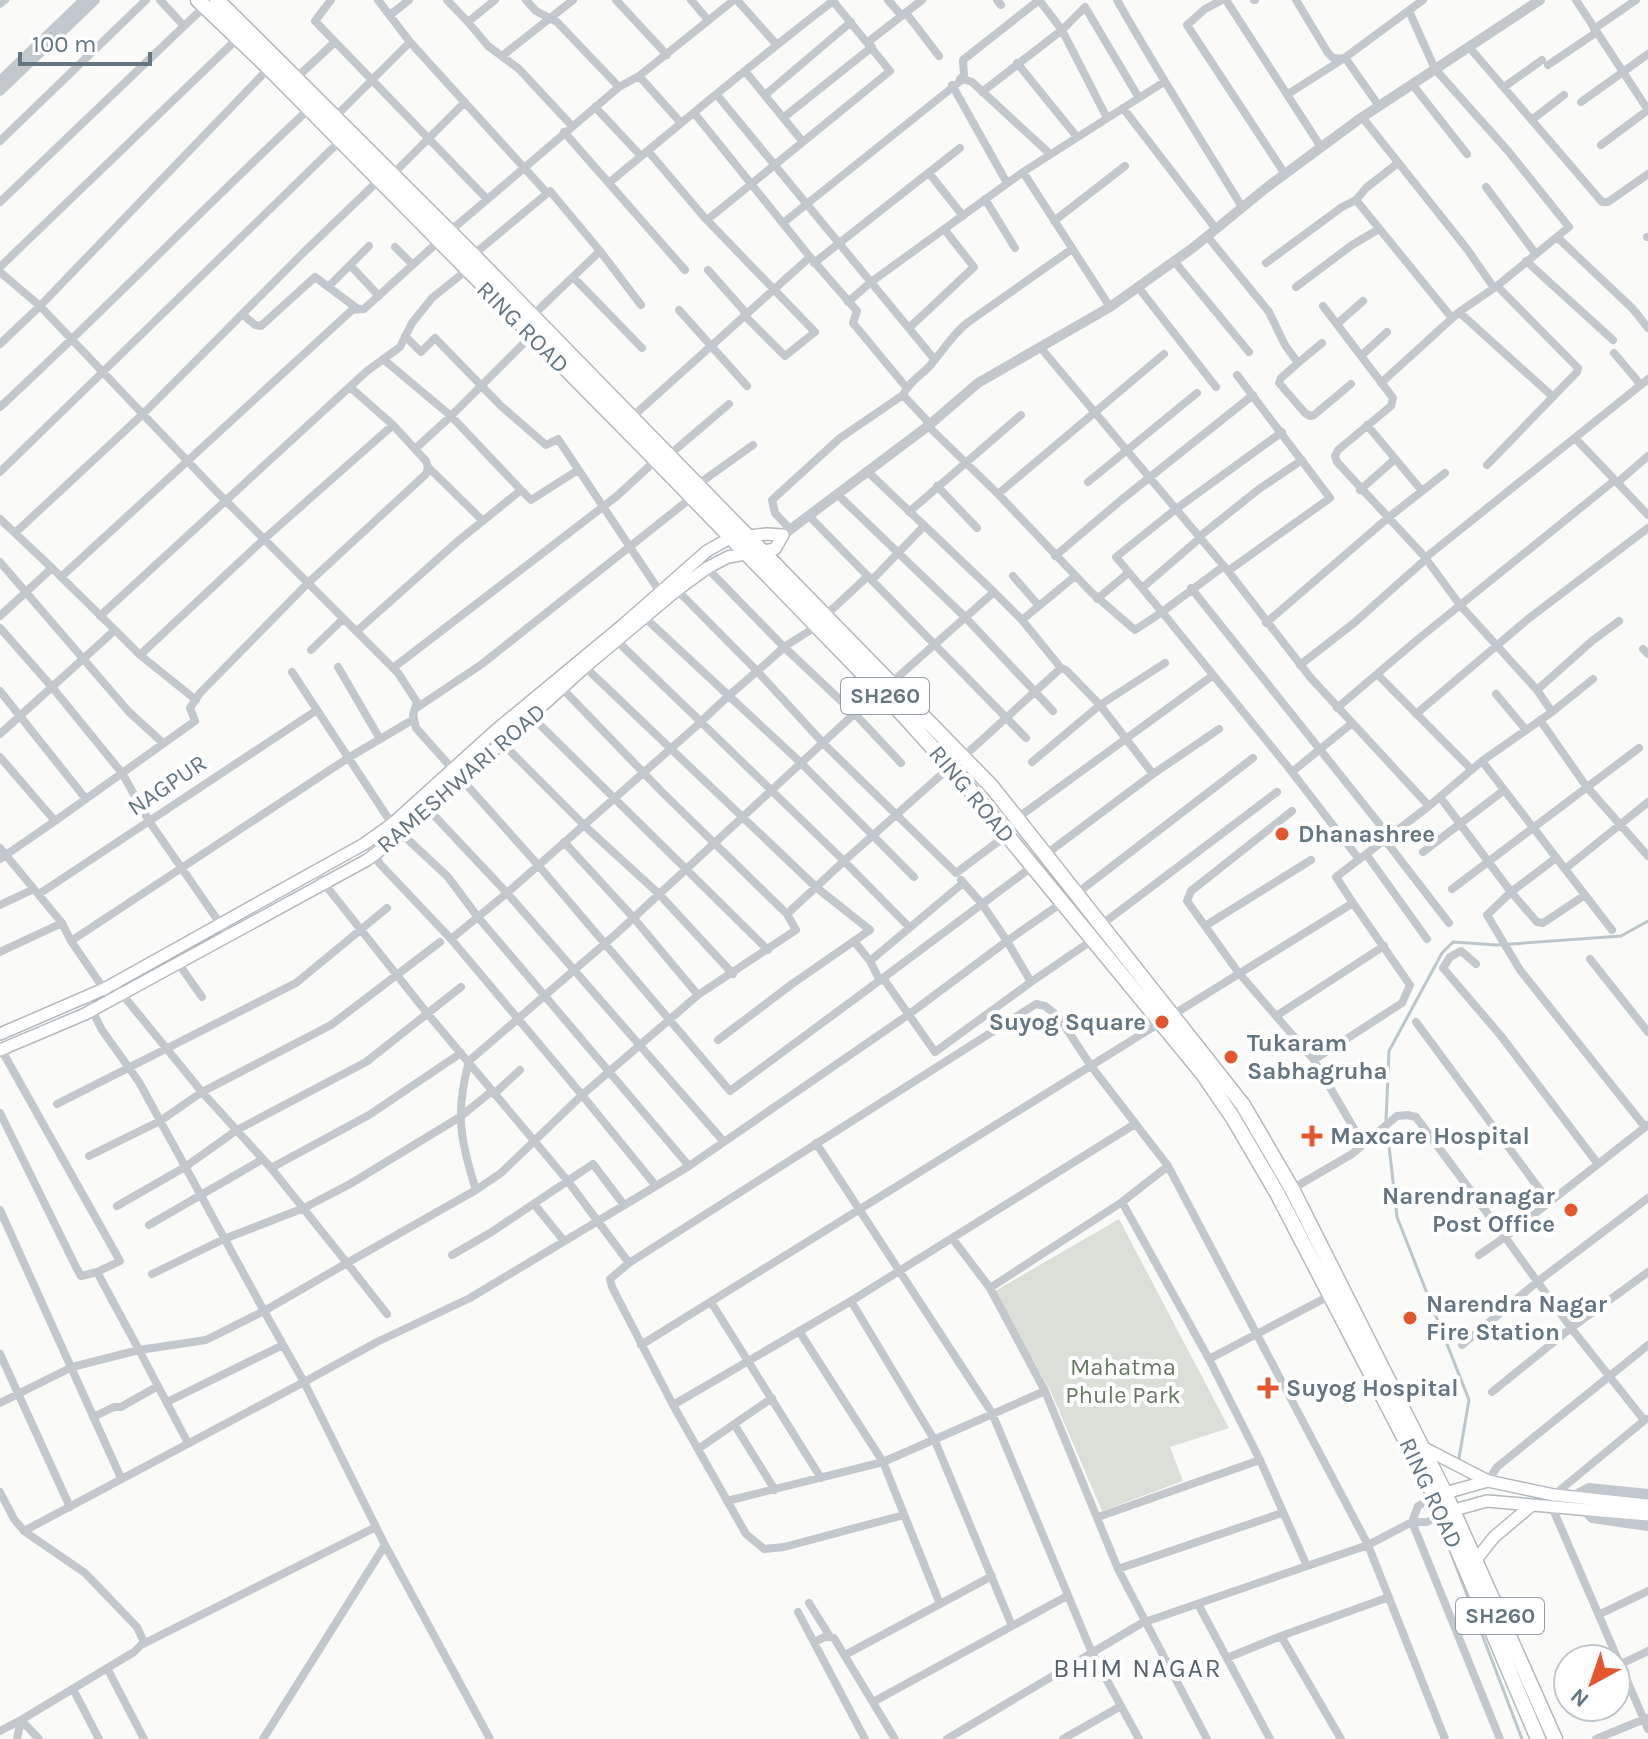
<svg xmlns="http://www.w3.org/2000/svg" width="1648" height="1739" viewBox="0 0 1648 1739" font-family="Karla,sans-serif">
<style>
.green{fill:#dadfd7}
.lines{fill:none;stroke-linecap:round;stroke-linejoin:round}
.stream{stroke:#bbc7cb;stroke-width:3}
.secondary-casing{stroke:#b3babf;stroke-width:14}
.trunk-casing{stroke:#b4b9bd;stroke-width:17}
.minor{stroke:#c3c8cc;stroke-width:8}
.tertiary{stroke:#c3c8cc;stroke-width:10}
.secondary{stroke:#fff;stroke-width:11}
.trunk{stroke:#fff;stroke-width:14}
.poi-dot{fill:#e4572e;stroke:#fff;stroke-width:3}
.labels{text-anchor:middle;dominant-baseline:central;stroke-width:8;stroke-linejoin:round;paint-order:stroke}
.shield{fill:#fff;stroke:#939fa8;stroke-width:2}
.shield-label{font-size:22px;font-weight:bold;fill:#657683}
.street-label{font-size:24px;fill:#657683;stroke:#fff}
.poi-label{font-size:24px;font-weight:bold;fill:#657683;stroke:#fff;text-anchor:start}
.park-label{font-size:24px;fill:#687a64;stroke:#fff}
.neighbourhood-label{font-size:26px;letter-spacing:2px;fill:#57646e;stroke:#fff}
</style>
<rect width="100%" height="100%" fill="#fafaf8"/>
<!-- green -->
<path class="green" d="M1119,1219L1229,1428L1170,1447L1183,1481L1102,1511L1051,1392L995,1291Z"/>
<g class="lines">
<!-- stream -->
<path class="stream" d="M1386,1121L1389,1051L1442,953L1453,942L1497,945L1621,936L1648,921
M1387,1128L1397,1217L1469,1400L1459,1458
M1448,1545L1522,1739"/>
<!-- secondary casing -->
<g class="secondary-casing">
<path id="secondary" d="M0,1034L104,989L364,844L392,824L496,730L623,625L707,551L730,538L767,534L783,535L775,549L728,557L707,568L677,590L585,667L400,835L367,860L85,1014L0,1050
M1422,1447L1488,1481L1554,1495L1648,1505
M1438,1495L1488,1481
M1447,1512L1487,1501L1648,1515
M1475,1561L1494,1537L1532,1505"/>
</g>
<!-- trunk casing -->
<g class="trunk-casing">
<path id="trunk" d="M198,0L269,68L656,460L906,718L966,785L1203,1074L1233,1118L1277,1193L1435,1497L1538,1739
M217,0L473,255L992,787L1243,1105L1292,1189L1445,1493L1555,1739"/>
</g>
<!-- minor -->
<path class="minor" d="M160,0L184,26
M331,0L315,21L487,199
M378,0L410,42L547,193
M447,0L468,22L495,0
M526,0L536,11L557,22L619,87
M616,0L667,55
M691,0L708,20
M737,0L776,44
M888,0L902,16
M997,0L1001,5
M1117,0C1157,71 1200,138 1242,207
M1222,0L1205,9L1187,25L1285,174
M1226,0L1321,147
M1254,0H1255
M1296,0L1328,53L1333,58L1346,59L1379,106
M1576,0L1648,110
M0,4L5,0
M906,13L939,56
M390,15L409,0
M468,22L488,46L519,69L572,126
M1594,29L1636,0
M868,42L922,0
M1469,47L1602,202H1608L1648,174
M502,56L573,0
M1017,63L1077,137
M1548,65L1597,32
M745,71L803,142
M639,76L681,123
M296,78L335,42
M960,79L964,75L963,60L1039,0L1062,30L1107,118
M1412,84L1467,154
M952,85L1007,183
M1504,87L1542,60
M982,92L1062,30L1085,7L1139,98L1164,82
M1288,94L1343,59L1423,0
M717,95L935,360
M765,95L851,22
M1581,102L1648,54
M595,107L641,156
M1123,108L1216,229
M695,114L810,257L857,311L853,323L906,387
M335,117L410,42
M1362,117L1467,249L1494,288
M783,118L872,47
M1533,119L1564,95
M564,132L685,270
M0,141L146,0
M1601,145L1648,110
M648,151L704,217L815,332L785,356L744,315
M1398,163L1366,188L1356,200L1452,318
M1023,172L1110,307
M929,173L963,216
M393,174L465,102
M610,182C684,121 757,59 833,1L890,71L707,220
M1486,187L1535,253
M985,199L1015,248
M0,202L205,6
M1054,221L1125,166
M783,223L963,79L972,82L1050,154
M449,232L619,87L639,76L734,0
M1207,236L1269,312L1285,345L1298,363L1281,378L1279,383L1305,413L1310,416L1314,415L1351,384
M1557,237L1633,309L1648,328
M1647,237H1648
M395,247L413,265
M600,251L641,305
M473,255L550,191L600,251L531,317
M1174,261L1249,352
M1526,261L1613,340
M814,263L960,148
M1266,263L1342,207L1356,200
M350,265L379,296
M0,267L238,38
M708,270L746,313
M0,272L40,306L216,491L398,673L417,702L413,715L416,728L538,865L730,1091L883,978L935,1052L1031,982
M573,277L642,348
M328,287L369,246
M1138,287L1216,387
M1296,287L1352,245L1379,229
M848,302L871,282L1023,172L1139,98
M679,310L747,386
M1459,312L1552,396
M242,314L255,325L261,326L315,277L358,309
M1337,324L1363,301
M909,328L974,267L944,229
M405,336L421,352L435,338L501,406L546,445L558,439L660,592
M0,344L40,306L269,68
M1040,347L1228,571L1310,677L1429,806
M1614,353L1641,385
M1361,356L1387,332
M383,359L451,416L531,336
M1298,363L1322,343
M1381,383L1459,312L1497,286L1569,227L1508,151L1435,69L1409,11
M350,387L393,425
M0,407C105,310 204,207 309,109
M631,418L810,257
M930,424L903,395C909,381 924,374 933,362C945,348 953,334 967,323L1072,249
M1367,425L1422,491
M928,426L998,494L1091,592L1135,630L1162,612L1116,557L1176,509L1282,432
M1575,438L1648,515
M668,456L729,404
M1487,465L1577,372L1578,368L1497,286
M428,467L483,521
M867,471L994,592L891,683
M0,472L340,141
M1088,482L1197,393
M1618,482L1648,456
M697,485L753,445
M937,486L977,528
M521,490L531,500L578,470
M1360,490L1394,460
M998,494L1164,354
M838,495L965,617L1053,711
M909,512L1021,415
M808,515L1026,738
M0,519L52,568
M790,529L775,513L772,500L840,438L903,395
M15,533L143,414L302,254L379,180
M1199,537L1259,489L1302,460
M1055,556L1120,501L1253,395
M1425,558L1648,379
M0,562L129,712L163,743
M1224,566L1162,612L1288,767L1359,859
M707,568L784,647L817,626
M1228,571L1330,498L1237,375
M1013,576L1039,606
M61,577L352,310L364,309L439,241
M872,580L924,526
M1142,588L1200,538
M1191,588L1389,836
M677,590L758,672L824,744L956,873L1007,835
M994,592L1022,620L1061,668L1066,670L1100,705L1153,774
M1097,599L1127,574
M642,615L800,762L914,877
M0,616L52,568L115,630
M100,616L367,371L400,347L412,323L432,298L467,270
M825,616L868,576
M1022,620L1074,577
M1266,623L1389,517L1445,473
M0,628L52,687L122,773L149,821L228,935
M357,631L458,541L521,490L451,416L415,449
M616,640L701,722C727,695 757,673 784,647L855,714L901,763
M1643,649L1648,654
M311,650L343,619
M1300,665L1354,623L1426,559
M338,667L380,739
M585,667L817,888L870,930L854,941L870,961L880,981
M393,668L617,496L656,460
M292,672L392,824
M1378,675L1472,770
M558,684L661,791L787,914
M1537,690L1592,641L1619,621
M0,691L86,799
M1496,694L1526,730
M1337,708L1417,640L1615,480
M415,709L482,664L691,498
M1552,712L1593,679
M1416,714L1528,619L1648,528
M531,716L768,950
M1540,720L1586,786L1648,856
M0,734L115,630L140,655
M502,743L588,829L659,894L733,974
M0,757L55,821L0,859
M963,757L1061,668
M1482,761L1565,869L1648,802
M1032,762L1100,705L1165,663
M1292,772L1351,724
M1440,797L1511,892L1556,858
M429,810L507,893L724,1142
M1016,819L1212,676
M55,821L195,721L190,708L200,693L308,583L426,474L428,467L426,461L393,425L264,539L140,655L196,700
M402,834L448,877L477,916L689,1166L656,1186L582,1095L501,1173L476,1190
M1385,840L1449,923
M564,842L632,916L698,995
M0,848L62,923L71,941L106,992
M1423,852L1503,791
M376,854L379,863L451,939L582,1095L698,995L796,930L787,914L844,861L701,722L507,893L451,939
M1366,854L1427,939
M1045,855L1153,774L1219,729
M1311,860L1205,926L1238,972L1314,1060L1363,1144
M1565,869L1612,930
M315,872L427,1013L567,1180L629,1263L1036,1004L1045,1006L1058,1016L1091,1066L1168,1166L1368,1545L1445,1739
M961,880L982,904L1033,866
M1452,889L1639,748
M39,894L317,710
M1076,894L1253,758
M1585,895L1543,923L1537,922L1511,892L1487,915L1520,970L1645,1127
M0,905L34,889
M1101,925L1277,792
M1205,926L1187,901L1191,891L1292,811
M909,927L844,861L950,767
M71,941L348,758L414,719
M0,952L62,923
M1590,959L1648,1032
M870,961L963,883
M178,963L202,997
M1476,964L1461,951L1450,957L1443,968L1501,1036L1598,1164
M883,978L982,904L1007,941L1063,902
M113,983L202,1092L271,1168L347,1263L476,1190C460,1140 455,1113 469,1061L616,934L880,690
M85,997L102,1030L139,1082L264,1311L347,1263L387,1314
M1276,1016L1384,946
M1416,1022L1549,1202
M718,1040L792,984L854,941
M1,1049L120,1261L97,1272L139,1350L206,1340L264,1311L304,1382L24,1531
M1314,1060L1402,1003L1410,985L1353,903
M494,1094L520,1070
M57,1104L296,983L387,908
M0,1113L76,1267L81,1276L97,1272
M816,1143L992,1413L1092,1653L1139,1739
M89,1156L160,1121L202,1092L331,1025L440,942
M689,1166L908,1015L1007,941L1031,982L1094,939
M271,1168L369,1115L461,1053
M1292,1189L1352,1154L1397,1116L1407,1115L1416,1117L1505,1237L1479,1255
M1122,1202L1209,1359L1260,1460L1307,1566
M534,1204L564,1241
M117,1206L185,1167L237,1130L366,1062L461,987
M0,1210L121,1478
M149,1225L263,1159
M952,1238L990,1288L1045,1391L1118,1569L1207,1739
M452,1255L490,1233L593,1164L624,1205
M629,1263L610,1279L612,1287L673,1405L746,1534L764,1549L784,1547L904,1515
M152,1274L224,1239L304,1208L350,1184L460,1117L492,1091
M990,1288L1122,1202L1168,1166
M851,1301L935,1441L1012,1626
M711,1302L821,1478
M799,1331L883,1462L940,1604
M641,1345L1353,903L1336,877L1429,806L1482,761L1552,712L1537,690L1460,605L1424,556L1337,462L1335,456L1338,450L1391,406L1393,398L1323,306
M1462,1345L1537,1282L1648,1198
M0,1354L70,1507
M1209,1359L1329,1296
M1492,1392L1571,1328L1648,1272
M167,1402L283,1345
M0,1403L72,1367L139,1350L188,1443
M673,1405L851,1301L1135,1124
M93,1417L114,1407H121L158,1386
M1644,1420L1571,1328L1505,1237L1648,1125
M734,1424L775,1490
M698,1449L772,1398
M1488,1481L1497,1467L1648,1345
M0,1492L14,1519L24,1531L85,1573L137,1627L144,1642L134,1652L21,1720L17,1739
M1554,1495L1646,1419
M1435,1497L1418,1506L1412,1522L1500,1739
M727,1501L883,1462L1045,1391
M1552,1507L1648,1729
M1098,1517L1260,1460
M385,1545L304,1382L377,1342L470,1298L656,1186
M1118,1569L1282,1513
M809,1603L829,1635
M1198,1604L1270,1739
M798,1612L865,1739
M1600,1614L1648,1591
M814,1642L827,1636L834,1638L895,1739
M141,1645L376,1527
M845,1655L992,1576
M1227,1658L1281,1636
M1621,1664L1648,1651
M107,1668L144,1739
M73,1689L99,1739
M873,1702L1067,1596
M0,1731L21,1720L39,1739
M263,1739L385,1545L490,1739
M947,1739L1142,1623L1368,1545L1412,1522H1427L1442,1514
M1063,1739L1121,1706
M1341,1739L1281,1636L1389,1597
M1596,1739L1647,1718"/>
<!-- tertiary -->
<path class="tertiary" d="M0,81L84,0
M0,91L95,0
M783,535L928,426L978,383L1110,307L1194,247L1266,188L1358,120L1540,0
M1574,1496L1589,1488L1648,1494
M1584,1509L1592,1518L1648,1526"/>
<!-- secondary -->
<use href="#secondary" class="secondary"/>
<!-- trunk -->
<use href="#trunk" class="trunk"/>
</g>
<!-- markers -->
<g class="poi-dot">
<circle cx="1282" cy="834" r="8"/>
<circle cx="1162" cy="1022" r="8"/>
<circle cx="1231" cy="1057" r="8"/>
<path d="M1308 1124h8v8h8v8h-8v8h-8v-8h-8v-8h8z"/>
<circle cx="1571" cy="1210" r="8"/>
<circle cx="1410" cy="1318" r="8"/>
<path d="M1264 1376h8v8h8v8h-8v8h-8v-8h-8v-8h8z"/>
</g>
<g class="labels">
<!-- shield labels -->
<g class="shield">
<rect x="841" y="678" width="88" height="36" rx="6"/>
<rect x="1456" y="1598" width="88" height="36" rx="6"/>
</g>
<g class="shield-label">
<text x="885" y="696">SH260</text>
<text x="1500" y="1616">SH260</text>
</g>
<!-- street labels -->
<g class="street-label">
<text transform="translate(523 327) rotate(45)">RING ROAD</text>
<text transform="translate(461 778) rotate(-41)">RAMESHWARI ROAD</text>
<text transform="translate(167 785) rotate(-34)">NAGPUR</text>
<text transform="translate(972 794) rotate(50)">RING ROAD</text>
<text transform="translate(1431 1493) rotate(65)">RING ROAD</text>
</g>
<!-- poi labels -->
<g class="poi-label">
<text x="1298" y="834">Dhanashree</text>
<text x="1146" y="1022" text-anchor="end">Suyog Square</text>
<text x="1247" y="1043">Tukaram<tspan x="1247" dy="28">Sabhagruha</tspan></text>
<text x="1330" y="1136">Maxcare Hospital</text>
<text x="1555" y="1196" text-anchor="end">Narendranagar<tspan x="1555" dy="28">Post Office</tspan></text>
<text x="1426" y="1304">Narendra Nagar<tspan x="1426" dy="28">Fire Station</tspan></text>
<text x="1286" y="1388">Suyog Hospital</text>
</g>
<!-- park labels -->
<g class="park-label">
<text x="1123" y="1367">Mahatma<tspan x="1123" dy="28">Phule Park</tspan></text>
</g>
<!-- neighbourhood labels -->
<g class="neighbourhood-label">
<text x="1138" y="1668">BHIM NAGAR</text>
</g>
</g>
<!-- north arrow -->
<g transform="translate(1592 1683) rotate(220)"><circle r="38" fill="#ffffff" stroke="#c1c8cd" stroke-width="2"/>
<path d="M0-6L14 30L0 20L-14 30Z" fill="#e4572e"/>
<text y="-12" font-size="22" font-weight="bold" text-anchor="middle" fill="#657683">N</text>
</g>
<!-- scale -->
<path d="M20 52v12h130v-12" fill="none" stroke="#657683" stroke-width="4"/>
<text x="32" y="52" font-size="24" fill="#657683" stroke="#ffffff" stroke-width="6" paint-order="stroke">100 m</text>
</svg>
